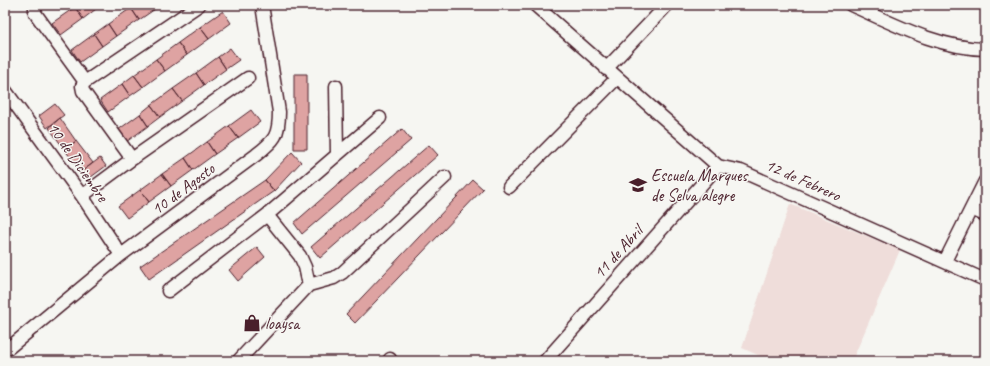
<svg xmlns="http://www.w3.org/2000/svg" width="990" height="366" viewBox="0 0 990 366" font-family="Caveat,sans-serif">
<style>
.built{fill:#efddda}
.building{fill:#dea3a2;stroke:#4a1f2b}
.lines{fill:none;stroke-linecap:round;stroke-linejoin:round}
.street-casing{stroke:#4a1f2b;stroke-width:15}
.street{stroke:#f6f6f2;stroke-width:12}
.labels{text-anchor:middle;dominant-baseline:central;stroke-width:3;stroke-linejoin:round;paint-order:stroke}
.street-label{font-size:17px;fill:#4a1f2b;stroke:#f6f6f2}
.poi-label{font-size:17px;fill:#4a1f2b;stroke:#f6f6f2;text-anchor:start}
</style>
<rect width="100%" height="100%" fill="#f6f6f2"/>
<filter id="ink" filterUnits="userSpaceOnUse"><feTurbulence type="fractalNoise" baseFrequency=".025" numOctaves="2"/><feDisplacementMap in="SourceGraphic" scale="8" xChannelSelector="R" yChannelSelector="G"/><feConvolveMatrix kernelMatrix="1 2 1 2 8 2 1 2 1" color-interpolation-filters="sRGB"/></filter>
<g filter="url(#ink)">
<!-- built -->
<path class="built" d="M790,204L900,250L852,361H771L742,348Z"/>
<!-- building -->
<path class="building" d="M78,5H94L96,9L83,19L75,7Z
M135,5H161L139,20L131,8Z
M75,7L83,19L61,35L52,23Z
M131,8L139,20L116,36L108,24Z
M223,11L231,23L209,39L200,27Z
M108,24L116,36L102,46L94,34Z
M200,27L209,39L187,55L178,43Z
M94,34L102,46L80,62L72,50Z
M178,43L187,55L165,71L156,59Z
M230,48L239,60L226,69L218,57Z
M218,57L226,69L204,85L196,73Z
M156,59L165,71L143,87L134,75Z
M196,73L204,85L182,101L173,89Z
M294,74H307V149H294Z
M134,75L143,87L130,96L122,84Z
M122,84L130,96L108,112L100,100Z
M173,89L182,101L160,117L151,105Z
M55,104L64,115L47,128L39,116Z
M151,105L160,117L148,126L140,114Z
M251,110L260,122L238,138L229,126Z
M140,114L148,126L126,142L118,130Z
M60,118L76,141L65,150L49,128Z
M229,126L238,138L215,154L207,142Z
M402,129L411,140L302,234L294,223Z
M76,141L93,163L81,172L65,150Z
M207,142L215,154L193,170L185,158Z
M429,145L438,155L320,258L311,247Z
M292,152L301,162L274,191L265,180Z
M100,158L106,166L87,180L81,172Z
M185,158L193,170L171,186L162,174Z
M162,174L171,186L149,202L140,190Z
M265,180L274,191L149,279L140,266Z
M473,180L483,189L355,323L346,314Z
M140,190L149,202L127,218L118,206Z
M257,247L265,257L238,281L229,270Z"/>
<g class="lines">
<!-- street casing -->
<g class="street-casing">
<path id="street" d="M37,5L35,8V13L85,82
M535,5L718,166L741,171L985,280
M851,5C894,24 938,48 985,49
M606,69L667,5
M336,86L337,154
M5,90L82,196L121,255
M132,159L83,91L82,86L85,82L199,5
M509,187L617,78
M82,196L132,159L248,78
M971,209L985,215
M267,215L300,256L305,267L309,285
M945,261L985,181
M309,285L334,278L342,273L445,177
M168,291L267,215L380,118
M5,351L121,255L256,155C275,140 279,136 279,112L262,5
M238,361L309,285
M389,361L390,359
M545,361L718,166"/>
</g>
<!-- street -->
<use href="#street" class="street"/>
</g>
</g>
<!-- icons -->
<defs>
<g id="school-bare" transform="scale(1.38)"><path d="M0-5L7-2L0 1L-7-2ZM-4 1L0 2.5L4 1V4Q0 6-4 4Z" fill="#4a1f2b" stroke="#f6f6f2" stroke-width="2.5" paint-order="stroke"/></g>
<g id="shop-bare" transform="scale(1.38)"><path d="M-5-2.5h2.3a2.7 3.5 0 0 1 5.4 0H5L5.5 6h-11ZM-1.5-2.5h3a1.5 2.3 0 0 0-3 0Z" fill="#4a1f2b" stroke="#f6f6f2" stroke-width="2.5" paint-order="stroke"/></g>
</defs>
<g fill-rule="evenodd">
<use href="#school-bare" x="638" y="185"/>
<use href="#shop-bare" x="252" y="323"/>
</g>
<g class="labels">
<!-- street labels -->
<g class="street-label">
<text transform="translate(78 162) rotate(55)">10 de Diciembre</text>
<text transform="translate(803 180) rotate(24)">12 de Febrero</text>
<text transform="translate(183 189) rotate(-37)">10 de Agosto</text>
<text transform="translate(618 252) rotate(-48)">11 de Abril</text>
</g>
<!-- poi labels -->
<g class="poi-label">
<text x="651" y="175">Escuela Marques<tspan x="651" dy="20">de Selva alegre</tspan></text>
<text x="265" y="323">loaysa</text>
</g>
</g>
<!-- margin -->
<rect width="990" height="366" fill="none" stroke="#f6f6f2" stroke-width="20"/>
<rect x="10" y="10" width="970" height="346" fill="none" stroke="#4a1f2b" stroke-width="1.5" filter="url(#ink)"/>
</svg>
